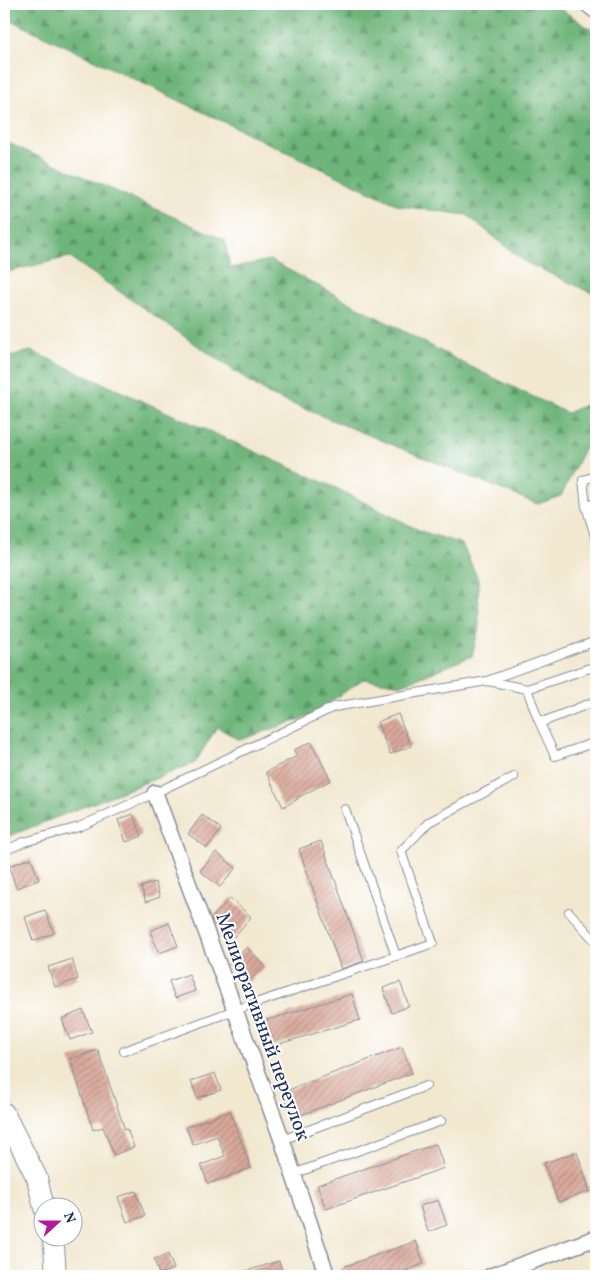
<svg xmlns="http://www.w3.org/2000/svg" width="600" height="1280" viewBox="0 0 600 1280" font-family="Vollkorn,serif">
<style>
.forest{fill:url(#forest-firs);stroke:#44726c}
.building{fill:url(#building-hatch)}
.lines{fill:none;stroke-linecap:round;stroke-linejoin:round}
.service-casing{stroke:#868c97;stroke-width:10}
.minor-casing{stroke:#868c97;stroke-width:18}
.secondary-casing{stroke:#868c97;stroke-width:22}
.service{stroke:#fff;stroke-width:8}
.minor{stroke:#fff;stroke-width:15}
.secondary{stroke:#fff;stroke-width:20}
.labels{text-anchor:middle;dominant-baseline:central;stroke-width:4;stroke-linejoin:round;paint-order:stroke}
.street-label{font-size:20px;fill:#1b2f5e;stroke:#fff}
</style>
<defs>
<pattern id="forest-firs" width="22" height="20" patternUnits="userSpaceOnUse" patternTransform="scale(1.25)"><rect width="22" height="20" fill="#6eb57a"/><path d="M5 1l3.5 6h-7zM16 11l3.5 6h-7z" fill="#5a9467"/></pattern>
<pattern id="building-hatch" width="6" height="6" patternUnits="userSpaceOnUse" patternTransform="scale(1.25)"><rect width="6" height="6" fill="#daa99a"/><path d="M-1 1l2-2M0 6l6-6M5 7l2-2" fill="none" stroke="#b08a81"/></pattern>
</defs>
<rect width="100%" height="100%" fill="#fff"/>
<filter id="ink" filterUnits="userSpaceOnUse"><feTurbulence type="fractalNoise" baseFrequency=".02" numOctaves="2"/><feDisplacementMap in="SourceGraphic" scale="10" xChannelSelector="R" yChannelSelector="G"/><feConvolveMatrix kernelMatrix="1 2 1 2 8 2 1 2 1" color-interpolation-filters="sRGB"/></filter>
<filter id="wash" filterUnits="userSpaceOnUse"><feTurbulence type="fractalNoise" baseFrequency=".0096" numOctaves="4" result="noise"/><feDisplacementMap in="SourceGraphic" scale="20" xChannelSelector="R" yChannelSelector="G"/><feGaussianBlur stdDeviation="1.12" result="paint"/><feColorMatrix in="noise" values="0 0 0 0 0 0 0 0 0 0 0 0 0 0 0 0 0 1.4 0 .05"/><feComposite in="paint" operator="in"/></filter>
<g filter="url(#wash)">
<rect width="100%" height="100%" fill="#f2e8d0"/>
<!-- forest -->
<path class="forest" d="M4,4H554L596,33V295L525,262L467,215L400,206L4,17Z
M4,141L225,240L230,268L270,260L465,364L567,413L589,403L596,406V446L585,447L561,496L537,504L268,394L69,257L7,272L4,271Z
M31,351L338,489L421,531L462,544L478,579L479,627L472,656L402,685L363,679L310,716L240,740L217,727L195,763L4,838V357Z"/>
<g id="blocks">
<!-- building -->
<path class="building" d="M398,714L411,746L390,754L377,722Z
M311,742L331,780L297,798L298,799L283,807L266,772L297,756L294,750Z
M133,814L142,836L126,842L118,820Z
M202,815L221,829L207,848L188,834Z
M321,841L364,961L341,969L299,849Z
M216,852L236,868L220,887L200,871Z
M31,858L39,880L16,888L9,866Z
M155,882L160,897L146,902L141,887Z
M230,898L251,917L233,938L211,919Z
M45,910L54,933L33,941L25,917Z
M169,923L178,946L159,953L150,931Z
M247,947L265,966L247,983L229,964Z
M72,959L78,979L55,987L48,967Z
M189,974L195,991L175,998L169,981Z
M400,982L409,1006L392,1013L383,988Z
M352,994L360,1020L265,1048L258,1023Z
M83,1010L92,1032L70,1040L62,1019Z
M402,1047L412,1073L293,1118L283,1092Z
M98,1050L125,1130L127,1129L134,1147L114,1155L103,1127L93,1130L70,1059Z
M215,1073L221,1090L197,1098L191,1081Z
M230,1111L251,1168L208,1184L201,1165L225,1156L217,1136L193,1145L186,1127Z
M436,1144L444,1168L326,1209L317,1185Z
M577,1152L590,1191L558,1202L544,1163Z
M136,1191L145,1216L127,1222L118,1197Z
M438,1200L447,1225L428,1232L420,1206Z
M416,1241L424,1264L391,1276H346L343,1267Z
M168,1254L174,1269L159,1274L154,1259Z
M279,1261L284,1276H237V1274Z"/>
</g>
</g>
<g filter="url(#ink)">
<use href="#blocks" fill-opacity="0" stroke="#868c97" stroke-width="1"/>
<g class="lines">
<!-- service casing -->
<g class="service-casing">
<path id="service" d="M596,503L586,506L596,539
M586,506L583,480L596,476
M488,681L527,689L596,666
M527,689L538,719L545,721L596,701
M538,719L555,756L596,742
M4,851L24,842L79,827L155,793L334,707L487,681L596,641
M569,912L596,942
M396,956L433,943L401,851L429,822L514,777
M124,1051L235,1010L396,956L345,809
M282,1140L426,1086
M293,1174L441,1121"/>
</g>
<!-- minor casing -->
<g class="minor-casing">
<path id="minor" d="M587,4L596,11
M155,793L235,1010L282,1140L327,1276
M491,1276L596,1238"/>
</g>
<!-- secondary casing -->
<g class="secondary-casing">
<path id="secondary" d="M4,1113L37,1178L44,1208
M52,1238L54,1246L56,1276"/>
</g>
<!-- service -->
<use href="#service" class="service"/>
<!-- minor -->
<use href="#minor" class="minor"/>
<!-- secondary -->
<use href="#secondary" class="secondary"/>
</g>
</g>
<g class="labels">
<!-- street labels -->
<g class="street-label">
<text transform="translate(262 1027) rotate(70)">Мелиоративный переулок</text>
</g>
</g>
<!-- margin -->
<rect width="600" height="1280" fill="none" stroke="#fff" stroke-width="20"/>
<!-- north arrow -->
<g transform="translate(58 1222) rotate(69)"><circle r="24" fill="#ffffff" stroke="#a4acbf"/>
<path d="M0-4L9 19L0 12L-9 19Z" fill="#b5179e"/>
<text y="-8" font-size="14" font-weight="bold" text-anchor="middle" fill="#1b2f5e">N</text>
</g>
</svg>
